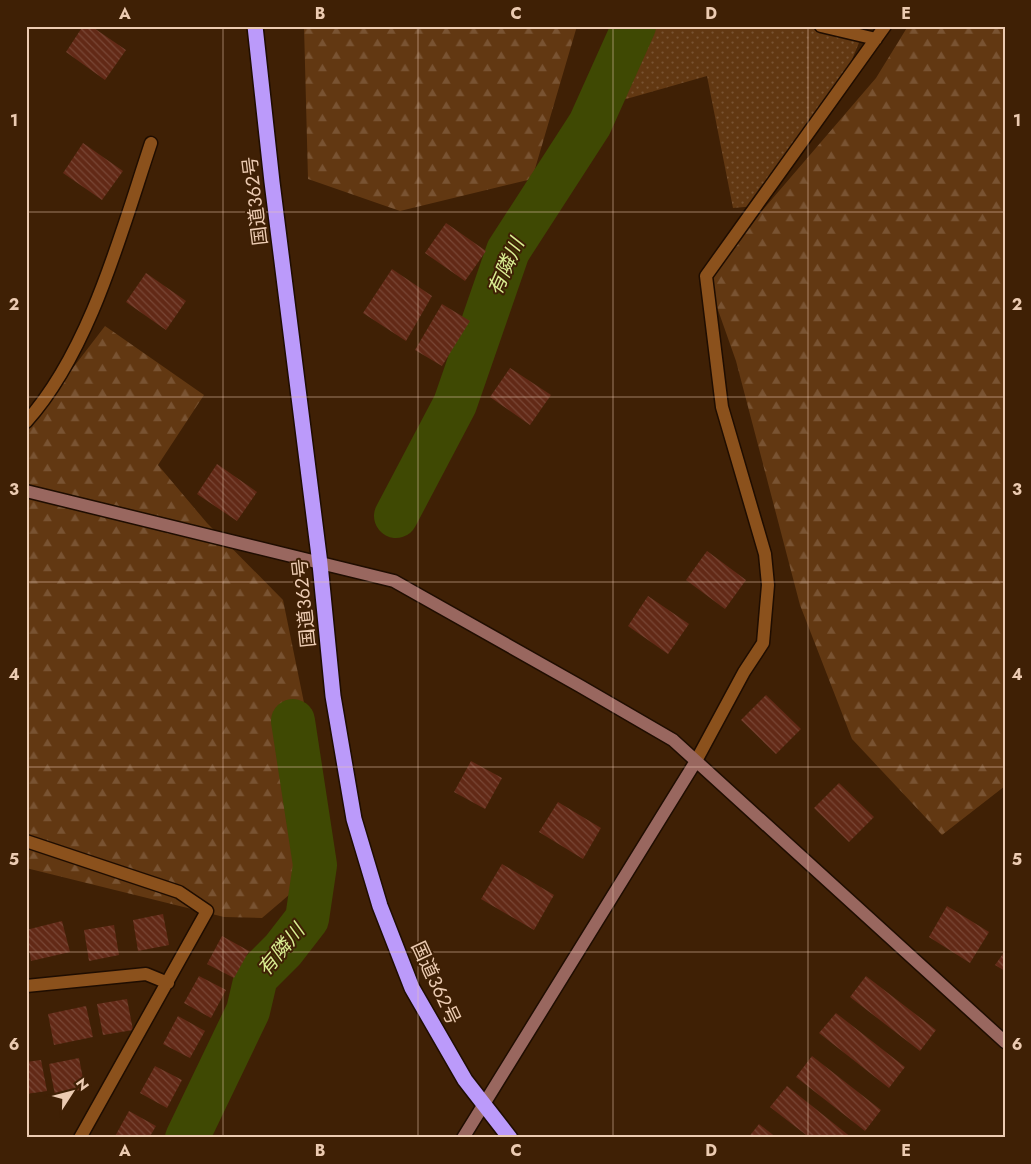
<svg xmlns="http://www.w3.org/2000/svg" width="1031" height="1164" viewBox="0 0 1031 1164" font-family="Jost,'Noto Sans JP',sans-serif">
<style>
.grass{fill:url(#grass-dots)}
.forest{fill:url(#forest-firs)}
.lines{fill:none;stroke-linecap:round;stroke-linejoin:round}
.river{stroke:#3f4903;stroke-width:44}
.building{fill:url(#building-back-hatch)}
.street-casing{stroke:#1f0d01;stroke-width:15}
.secondary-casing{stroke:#1f0d01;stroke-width:15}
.highway-casing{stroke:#1f0d01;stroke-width:18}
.street{stroke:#8b511c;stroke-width:12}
.secondary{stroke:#99675f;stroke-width:12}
.highway{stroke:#bb9afa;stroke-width:15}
.grid{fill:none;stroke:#eccbb2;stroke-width:1;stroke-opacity:0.55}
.labels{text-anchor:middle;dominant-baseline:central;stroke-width:4;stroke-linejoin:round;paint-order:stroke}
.street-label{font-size:19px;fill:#eccbb2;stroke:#3f2005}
.water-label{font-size:20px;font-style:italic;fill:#d9ed91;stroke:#3f2005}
.neatline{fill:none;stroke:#eccbb2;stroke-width:2}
.grid-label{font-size:16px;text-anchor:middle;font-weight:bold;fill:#eccbb2}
</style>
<defs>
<pattern id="grass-dots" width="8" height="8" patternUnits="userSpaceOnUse" patternTransform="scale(1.25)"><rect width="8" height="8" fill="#623812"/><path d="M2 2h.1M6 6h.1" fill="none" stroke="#795332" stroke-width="1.8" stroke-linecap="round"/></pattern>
<pattern id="forest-firs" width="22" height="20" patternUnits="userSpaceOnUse" patternTransform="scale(1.25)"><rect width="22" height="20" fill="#623812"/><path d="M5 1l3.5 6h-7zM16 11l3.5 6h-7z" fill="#795332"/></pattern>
<pattern id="building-back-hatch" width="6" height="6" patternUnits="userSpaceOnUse" patternTransform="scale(1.25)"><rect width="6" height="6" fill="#622916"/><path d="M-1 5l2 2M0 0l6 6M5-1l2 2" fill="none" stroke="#794736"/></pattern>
</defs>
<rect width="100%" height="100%" fill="#3f2005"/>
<!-- grass -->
<path class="grass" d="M641,26H866L836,98L756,206L733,208L707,76L598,107Z"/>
<!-- forest -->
<path class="forest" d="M304,26H577L532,179L400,211L308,179Z
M908,26H1005V786L942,835L852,739L800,605L736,361L706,276L876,78Z
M105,326L204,395L158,465L207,523L283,600L311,737L324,865L262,918L224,917L26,868V429Z"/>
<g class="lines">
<!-- river -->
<path class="river" d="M396,516L455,404L508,251L590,124L634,26
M187,1138L248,1011L256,977L283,950L307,919L315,865L293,721"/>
</g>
<!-- building -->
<path class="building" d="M83,26H91L126,50L105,80L66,52Z
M83,143L123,171L102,200L63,173Z
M446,223L486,251L465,281L425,253Z
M392,269L432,296L406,341L363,313Z
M146,273L186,301L166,330L126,302Z
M442,304L470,321L442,366L415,350Z
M510,368L551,395L530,425L490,397Z
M217,464L257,492L237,521L197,494Z
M707,551L746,580L725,609L686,580Z
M648,596L689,624L668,654L628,626Z
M766,695L801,729L776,754L741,720Z
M471,761L502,778L485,809L454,792Z
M839,783L874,817L849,842L814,808Z
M558,802L601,828L583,859L539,832Z
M502,864L554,895L534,930L481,899Z
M947,906L989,932L970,963L929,937Z
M163,914L169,945L138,951L133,920Z
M62,921L70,952L31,961L26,930Z
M114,925L119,955L89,961L84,930Z
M222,936L249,951L234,978L207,964Z
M1005,951V971L995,965Z
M199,976L226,990L211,1018L184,1003Z
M866,976L936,1030L920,1051L850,997Z
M127,999L133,1030L103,1035L97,1004Z
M86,1006L93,1037L54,1045L48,1014Z
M836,1013L905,1067L889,1088L819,1033Z
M178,1016L205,1031L190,1058L163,1044Z
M812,1056L881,1110L865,1131L796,1077Z
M79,1058L85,1089L55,1095L49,1064Z
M41,1060L47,1091L26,1094V1062Z
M155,1066L182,1080L167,1108L140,1093Z
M787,1086L852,1138H810L770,1107Z
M129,1111L156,1126L149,1138H114Z
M759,1124L777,1138H748Z"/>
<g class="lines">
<!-- street casing -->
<g class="street-casing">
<path id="street" d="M821,26L876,39
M26,422C90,351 121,233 151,143
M696,761L744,672L763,643L768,585L765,554L722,407L706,276L885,26
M26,841L179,892L207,911L80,1138
M26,986L146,974L168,983"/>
</g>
<!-- secondary casing -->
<g class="secondary-casing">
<path id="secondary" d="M26,491L394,581L580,686L673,740L1005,1042
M463,1138L696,761"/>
</g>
<!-- highway casing -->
<g class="highway-casing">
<path id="highway" d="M255,26L272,182L320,564L333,696L354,819L380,906L412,988L465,1080L510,1138"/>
</g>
<!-- street -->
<use href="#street" class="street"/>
<!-- secondary -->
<use href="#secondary" class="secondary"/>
<!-- highway -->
<use href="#highway" class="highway"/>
</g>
<!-- grid -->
<path class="grid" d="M223,26V1138M418,26V1138M613,26V1138M808,26V1138M26,212H1005M26,397H1005M26,582H1005M26,767H1005M26,952H1005"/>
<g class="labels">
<!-- street labels -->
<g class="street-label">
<text transform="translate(255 201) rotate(-97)">国道362号</text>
<text transform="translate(304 603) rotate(-96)">国道362号</text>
<text transform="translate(436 983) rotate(65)">国道362号</text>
</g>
<!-- water labels -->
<g class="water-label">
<text transform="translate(506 267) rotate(-66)">有隣川</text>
<text transform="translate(281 950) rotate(-50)">有隣川</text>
</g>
</g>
<!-- border -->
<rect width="1031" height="1164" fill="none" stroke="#3f2005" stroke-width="55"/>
<!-- north arrow -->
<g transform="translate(72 1092) rotate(54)" stroke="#3f2005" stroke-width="4" paint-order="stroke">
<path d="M0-4L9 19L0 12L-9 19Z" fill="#eccbb2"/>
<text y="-8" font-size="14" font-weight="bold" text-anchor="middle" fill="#eccbb2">N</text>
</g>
<rect x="28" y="28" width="976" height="1108" class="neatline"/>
<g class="grid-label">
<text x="125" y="19">A</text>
<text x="320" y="19">B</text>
<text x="516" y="19">C</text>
<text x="711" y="19">D</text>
<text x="906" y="19">E</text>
<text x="14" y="126">1</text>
<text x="1017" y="126">1</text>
<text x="14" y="310">2</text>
<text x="1017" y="310">2</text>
<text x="14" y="495">3</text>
<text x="1017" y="495">3</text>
<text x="14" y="680">4</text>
<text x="1017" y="680">4</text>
<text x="14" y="865">5</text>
<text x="1017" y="865">5</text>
<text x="14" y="1050">6</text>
<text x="1017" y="1050">6</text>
<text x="125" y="1156">A</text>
<text x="320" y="1156">B</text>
<text x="516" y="1156">C</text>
<text x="711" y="1156">D</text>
<text x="906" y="1156">E</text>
</g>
</svg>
